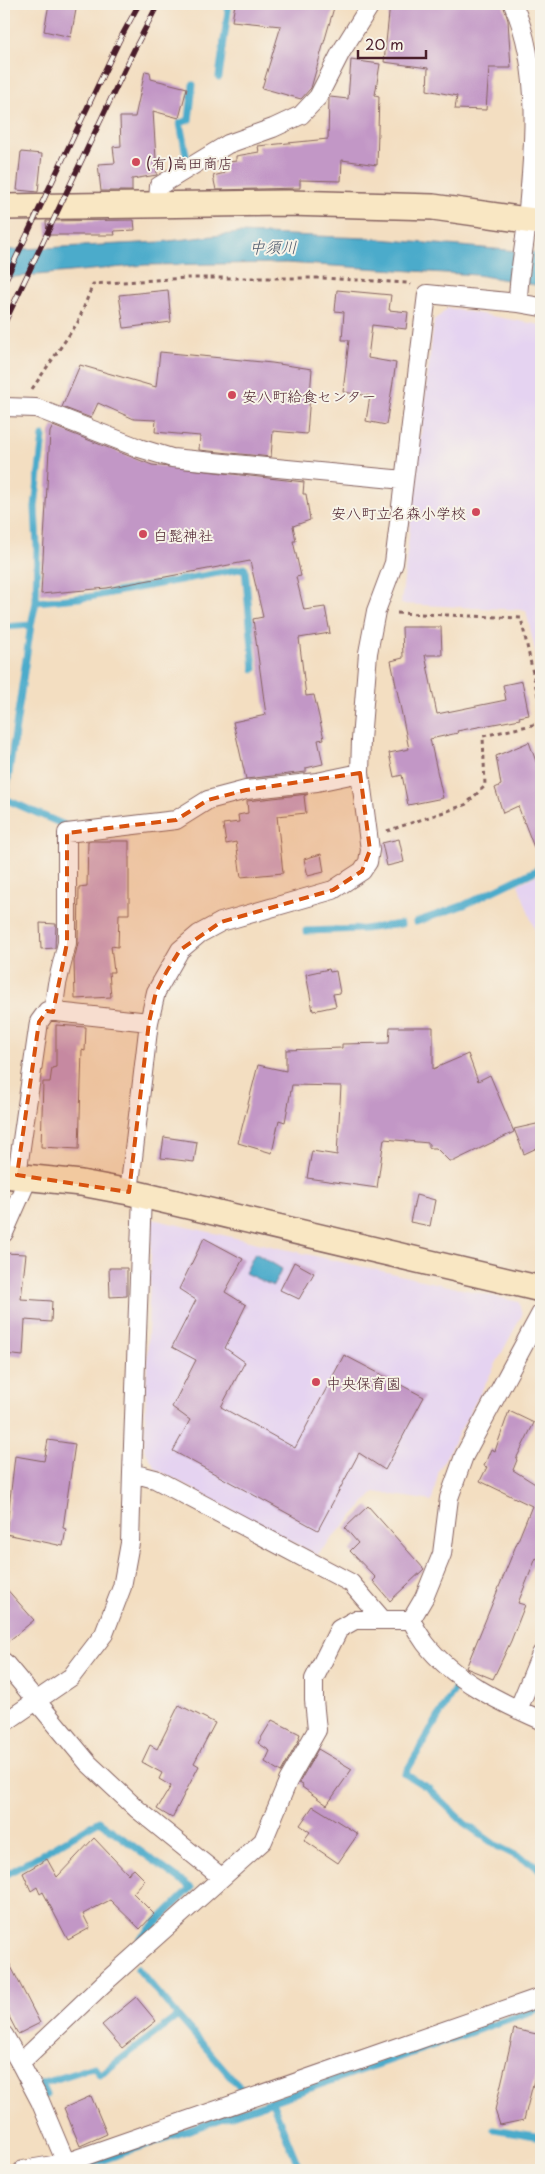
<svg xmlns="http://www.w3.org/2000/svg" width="545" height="2174" viewBox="0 0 545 2174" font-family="'Playpen Sans','Klee One',sans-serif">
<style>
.built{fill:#e5d3f1}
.water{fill:#4cabcb;stroke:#4b657b}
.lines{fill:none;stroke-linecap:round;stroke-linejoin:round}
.stream{stroke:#4cabcb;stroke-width:7}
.building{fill:#c297c6}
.street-casing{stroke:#856260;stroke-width:20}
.secondary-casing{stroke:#856260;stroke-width:28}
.path{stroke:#856260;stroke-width:3;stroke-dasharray:4 4;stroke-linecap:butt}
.street{stroke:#fff;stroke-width:18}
.secondary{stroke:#f9e7c3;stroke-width:25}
.rail-casing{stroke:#4a1f2b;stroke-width:5.5}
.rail{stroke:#f7f3e8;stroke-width:4;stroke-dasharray:11;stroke-linecap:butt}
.marked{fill:#d8530f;fill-opacity:0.2;stroke:#d8530f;stroke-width:4;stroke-dasharray:10 6;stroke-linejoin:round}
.poi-dot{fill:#d1495b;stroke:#f7f3e8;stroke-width:2}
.labels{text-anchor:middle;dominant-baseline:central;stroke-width:4;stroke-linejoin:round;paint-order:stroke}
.poi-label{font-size:15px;fill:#4a1f2b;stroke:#f7f3e8;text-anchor:start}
.water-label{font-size:16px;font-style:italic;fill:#4b576b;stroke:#f7f3e8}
</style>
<rect width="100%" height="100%" fill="#f7f3e8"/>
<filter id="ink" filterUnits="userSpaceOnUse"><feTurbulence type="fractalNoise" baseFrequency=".02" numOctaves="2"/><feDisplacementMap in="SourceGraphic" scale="10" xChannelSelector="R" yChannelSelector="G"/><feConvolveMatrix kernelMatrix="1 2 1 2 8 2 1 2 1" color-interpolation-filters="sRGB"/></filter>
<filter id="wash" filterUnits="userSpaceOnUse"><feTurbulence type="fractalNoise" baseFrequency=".0096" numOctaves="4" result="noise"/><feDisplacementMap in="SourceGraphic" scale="20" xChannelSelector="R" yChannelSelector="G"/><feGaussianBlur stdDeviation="1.12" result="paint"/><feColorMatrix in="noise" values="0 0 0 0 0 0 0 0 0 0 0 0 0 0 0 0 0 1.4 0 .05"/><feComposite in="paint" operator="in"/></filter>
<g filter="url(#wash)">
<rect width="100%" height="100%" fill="#f3dec1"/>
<!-- built -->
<path class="built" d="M448,308L541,325V678L526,610L401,604L434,321Z
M541,873V947L518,884Z
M152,1219L519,1302L522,1315L439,1470L432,1501L375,1492L317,1555L156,1469L144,1449Z"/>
<!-- water -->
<path class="water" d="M239,233L367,238L541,253V286L477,275L286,263L145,265L4,278V250L160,242Z
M255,1253L282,1269L273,1286L245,1273Z"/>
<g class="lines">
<!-- stream -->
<path class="stream" d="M219,77L229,4
M187,160L180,123L189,120L193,85
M36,602L89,597L245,568L254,669
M4,627L31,625
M5,799L69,827L73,826
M4,807L31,625L36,602L37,547L35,507L43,436
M416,922L464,905L541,868
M306,931L364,929L401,924
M456,1687L405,1774L428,1788L464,1823L497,1846L535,1865L541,1871
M4,1876L99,1821L191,1888L140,1939
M138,1969L178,2016
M46,2095L41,2084L94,2067L100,2075L178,2016L245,2093
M272,2102L300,2170
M494,2129L541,2137
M80,2168L541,2008"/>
</g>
<g id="blocks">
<!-- building -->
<path class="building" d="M49,4H77L71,37L44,31Z
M235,4H335L311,88L301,99L262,88L281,26L232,21Z
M390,4H503L508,20L511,68H489L486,110L455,109L457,96L427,90L428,68L384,62Z
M351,60L380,64L375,95L379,96L377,165L342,160L341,181L300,180V188L216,190L213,176L225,173L223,163L236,161V156L259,152L258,146L328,139L329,98L330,97L348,99Z
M145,71L150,72L151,79L187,88L179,118L153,111L157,175L132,179V191H101L98,164L115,163L113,147L121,146L120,117H135Z
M21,152L42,154L38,192L17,190Z
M134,220L135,230L114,231L115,235H47L46,221Z
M168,290L171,322L124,328L119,295Z
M337,290L391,295L389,310L408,312L406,329L372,325L368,358L396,363L386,425L366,421L370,396L343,392L349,340H342L344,312L335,311Z
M160,352L272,363L312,369L307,434L273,431L271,457L199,450L200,436L155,432L156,420L134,419L98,403L91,418L62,407L80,365L156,387Z
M53,426L152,465L304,482L303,494H306L310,520L293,526L296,541H293L301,576L296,577L304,610L325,607L330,633L299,638L306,696L314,695L324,739L318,740L323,764L306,768V772L246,779L233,722L266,715L253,619L263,617L250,561L107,588L41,594L50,432Z
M402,627H441L442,655H425L437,714L506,700L503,685L522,681L529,715L519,717L520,719L457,731L458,733L430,739L443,798L408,805L402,775L394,777L389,753L409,749L391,661L403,658Z
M529,742L541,775L540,863L518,806L503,813L495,788L501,785L496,756Z
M308,794L304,796L306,813L277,816L283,873L241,877L236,842L226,844L223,824L239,822L238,815L248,813L247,801Z
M399,839L404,862L387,866L382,843Z
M88,841H129V914H119L118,947L111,946L114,972H109L111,997L75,999L74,961L78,943L79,887L87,886Z
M321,854L324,872L308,876L304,859Z
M40,923L56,924L55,948L41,949Z
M329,969L330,972L336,971L340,993L333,994L336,1006L313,1011L306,974Z
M56,1025L86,1027L85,1051L82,1050L79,1149L41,1147L43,1082H50L52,1068L56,1067Z
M390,1027H433V1069L468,1054L478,1081L490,1075L514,1132L454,1161H449L436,1148H429V1143L384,1139L377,1188L307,1178L312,1151L337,1155L341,1086L292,1085L285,1122L279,1120L272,1153L238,1143L258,1065L286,1071V1050L342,1048V1044L389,1043Z
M541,1123V1146L524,1154L514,1129Z
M164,1137L197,1142L194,1162L161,1158Z
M416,1195L435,1200L430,1226L410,1222Z
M204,1238L243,1259L225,1292L246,1305L225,1348L245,1362L221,1407L295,1448L344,1355L424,1397L385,1470L359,1453L318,1530L173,1451L190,1420L172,1407L196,1360L172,1347L196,1300L179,1289Z
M4,1253L26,1254L21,1299L52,1301L51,1322L25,1320L23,1356L4,1354Z
M294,1262L314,1273L299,1299L280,1290Z
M109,1268H127V1296L110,1297Z
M509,1411L534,1423L516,1459L517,1460L513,1470L540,1487L541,1485V1561L536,1558L518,1603L525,1605L511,1641L493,1679L466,1668L532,1506L480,1481L487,1467L484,1466L491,1449L495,1451Z
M48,1440L75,1444L63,1528L66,1529L63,1546L6,1534L15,1456L44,1461Z
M368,1506L424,1569L390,1601L373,1581L376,1578L350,1551L358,1543L345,1528Z
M4,1586L34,1620L4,1645Z
M179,1705L215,1723L194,1763L199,1766L172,1818L157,1809L171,1786L159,1779L162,1773L142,1762L150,1745L157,1749Z
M272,1720L300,1734L299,1737L300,1738L281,1772L265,1762L270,1751L258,1743Z
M318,1749L352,1769L327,1805L302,1787L303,1785L299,1783Z
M313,1806L358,1834L338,1863L304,1840L310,1832L300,1825Z
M94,1838L128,1874L134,1869L145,1880L133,1893L154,1914L140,1929L110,1900L83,1914L90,1928L68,1940L43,1892L40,1894L37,1887L31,1891L23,1873L47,1859L57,1877Z
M4,1953L40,2023L18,2034L4,2007Z
M136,1997L156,2021L122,2048L102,2025Z
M514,2029L541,2035V2052L524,2120L500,2125L495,2110Z
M91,2096L107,2134L80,2146L64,2108Z"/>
</g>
</g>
<g filter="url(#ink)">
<use href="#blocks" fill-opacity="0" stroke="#856260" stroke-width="1"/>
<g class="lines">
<!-- street casing -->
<g class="street-casing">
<path id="street" d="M158,203L159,186L228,144L273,128L301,115L318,97L341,52L371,4
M518,303L541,307
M4,407L36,408L139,448L172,458L404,480
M53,1012L57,984L67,943V833L176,820L208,800L246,790L317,782L360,773
M17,1175L39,1022L47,1011L149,1022
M129,1192L149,1022L156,992L180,950L199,934L221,922L333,890L362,871L368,862L370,850L360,773L361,740L368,653L376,611L394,563L427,294L518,303C518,275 525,247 527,219C534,149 542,69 513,4
M142,1195L132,1473L155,1479L351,1583L382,1619
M4,1233L29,1176
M411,1620C415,1628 420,1636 425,1643C453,1680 500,1702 541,1720
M4,1662L88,1763L137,1809L221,1877
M518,1710L541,1654
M4,1723L71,1677L104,1634L122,1587L130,1543L132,1473
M4,2035L20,2063
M23,2170L65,2163L541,1997
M69,2170L40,2101L20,2063L103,1984L263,1841L288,1781L317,1730L314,1700V1679L339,1629L355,1620H411L424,1598L442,1554L449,1498L464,1456L541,1313"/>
</g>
<!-- secondary casing -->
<g class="secondary-casing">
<path id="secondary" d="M4,207L288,203L433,207L541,222
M4,1175L81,1183L129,1192L541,1289"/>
</g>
<!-- path -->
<path class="path" d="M32,389L78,322L93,284L187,278H323L407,283L411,285
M397,613L521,618L541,710
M387,831L465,805L485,786L483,736L541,723"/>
<!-- street -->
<use href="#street" class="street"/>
<!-- secondary -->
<use href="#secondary" class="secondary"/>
<!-- rail casing -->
<g class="rail-casing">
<path id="rail" d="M4,283L119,41L139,4
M4,324L134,50L158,4"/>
</g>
<!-- rail -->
<use href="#rail" class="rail"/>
</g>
</g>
<!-- marked area -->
<path class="marked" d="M360,773L370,850L362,871L333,890L221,922L180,950L167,971L156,992L149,1022L129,1192L17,1175L39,1022L47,1011L53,1012L67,943V833L176,820L208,800L246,790Z"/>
<!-- markers -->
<g class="poi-dot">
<circle cx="136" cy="162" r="5"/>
<circle cx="232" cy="395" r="5"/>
<circle cx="476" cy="512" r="5"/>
<circle cx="143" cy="534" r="5"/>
<circle cx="316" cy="1382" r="5"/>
</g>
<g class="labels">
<!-- poi labels -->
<g class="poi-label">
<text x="146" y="162">(有)高田商店</text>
<text x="242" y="395">安八町給食センター</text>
<text x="466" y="512" text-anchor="end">安八町立名森小学校</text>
<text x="153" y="534">白髭神社</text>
<text x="326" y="1382">中央保育園</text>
</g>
<!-- water labels -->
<g class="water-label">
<text x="273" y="246">中須川</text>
</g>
</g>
<!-- margin -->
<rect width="545" height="2174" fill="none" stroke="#f7f3e8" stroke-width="20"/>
<!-- scale -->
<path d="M358 50v8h68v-8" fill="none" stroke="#4a1f2b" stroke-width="2.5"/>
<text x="365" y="50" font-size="15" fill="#4a1f2b" stroke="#f7f3e8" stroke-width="4" paint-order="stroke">20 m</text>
</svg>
